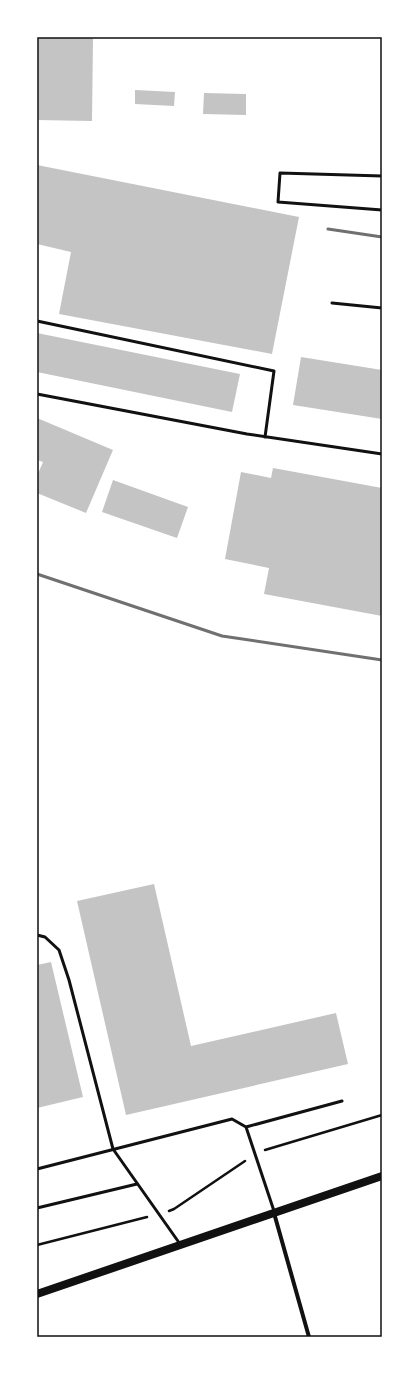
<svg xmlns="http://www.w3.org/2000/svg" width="419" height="1374" viewBox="0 0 419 1374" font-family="'Fira Sans Condensed',sans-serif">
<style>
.building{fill:#c4c4c4}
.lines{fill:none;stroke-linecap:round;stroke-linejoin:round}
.path{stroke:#111;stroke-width:2.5}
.service{stroke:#111;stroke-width:3}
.minor{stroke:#111;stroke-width:4}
.secondary{stroke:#111;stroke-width:8}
.rail{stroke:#707070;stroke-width:3}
.neatline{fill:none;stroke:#111;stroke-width:1.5}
</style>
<rect width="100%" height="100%" fill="#fff"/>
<!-- building -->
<path class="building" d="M37,37H93L92,121L37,120Z
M135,90L175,92L174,106L135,104Z
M204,93L246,94V115L203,114Z
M37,165L299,217L272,354L59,314L71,252L37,244Z
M37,333L240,374L232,412L37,372Z
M301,357L382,370V419L293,405Z
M37,418L113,450L86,513L37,493V476L43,462L37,460Z
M273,468L382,488V616L264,594L269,568L225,559L241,472L271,478Z
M113,480L188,507L177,538L102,512Z
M154,884L191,1046L336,1013L348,1064L126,1115L77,901Z
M51,962L83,1097L37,1108V965Z"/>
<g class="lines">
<!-- path -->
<path class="path" d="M265,1150L382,1115
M169,1211L174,1209L245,1161
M37,1245L147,1217"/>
<!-- service -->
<path class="service" d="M382,176L280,173L278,202L382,210
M332,303L382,308
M37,321L274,371L265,437
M37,394L247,434L382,454
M37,935L45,937L59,950L69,980L113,1149L180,1244
M246,1127L342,1101
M37,1169L232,1119L246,1127L274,1211
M37,1208L137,1184"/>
<!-- minor -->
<path class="minor" d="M274,1213L309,1337"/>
<!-- secondary -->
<path class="secondary" d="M37,1294L382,1176"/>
<!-- rail -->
<path class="rail" d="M328,229L382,237
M37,574L222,636L382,660"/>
</g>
<!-- border -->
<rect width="419" height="1374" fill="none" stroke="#ffffff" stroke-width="76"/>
<rect x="38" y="38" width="343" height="1298" class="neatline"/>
</svg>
